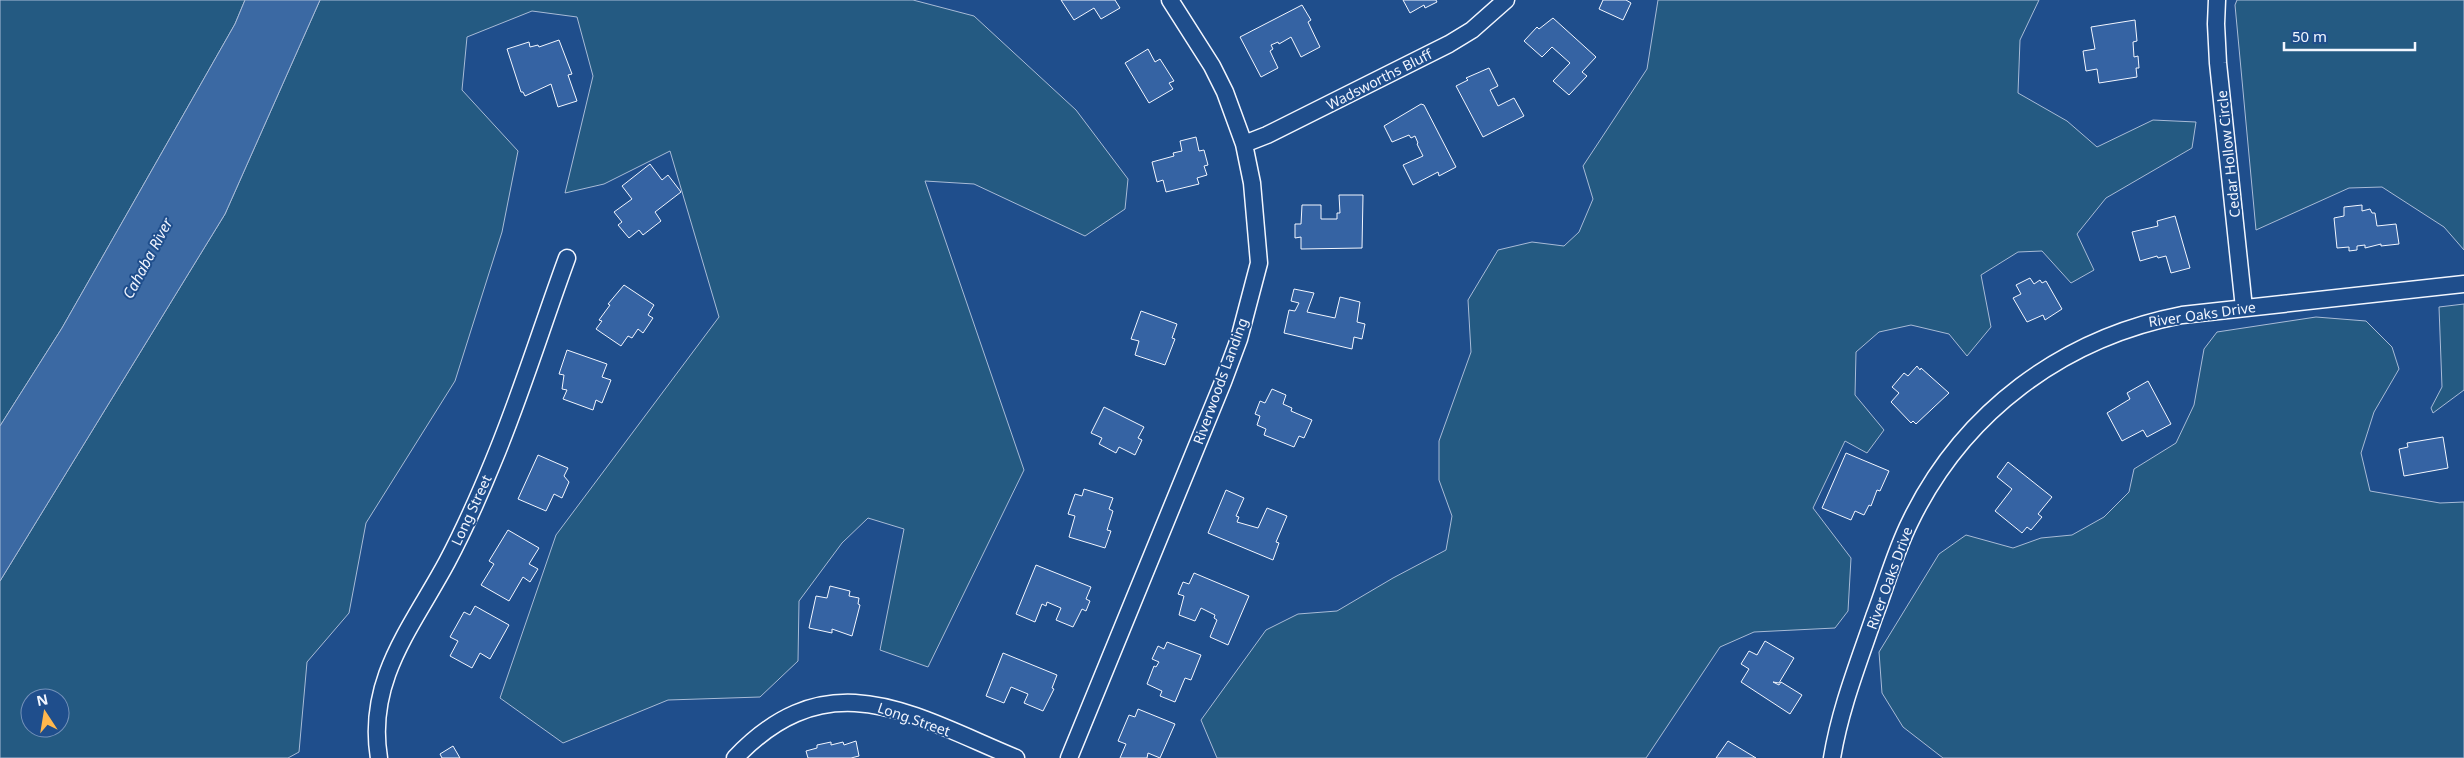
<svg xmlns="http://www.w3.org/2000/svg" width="2464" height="758" viewBox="0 0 2464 758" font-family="'Noto Sans',sans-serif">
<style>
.green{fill:#245a82;stroke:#a8bbd7;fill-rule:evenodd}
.water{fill:#3b69a3;stroke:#a8bbd7}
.building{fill:#3563a3;stroke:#f2f6ff}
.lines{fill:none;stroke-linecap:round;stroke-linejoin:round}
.minor-casing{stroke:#f2f6ff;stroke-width:19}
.minor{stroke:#1f4e8c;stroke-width:16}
.labels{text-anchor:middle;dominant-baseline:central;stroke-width:4;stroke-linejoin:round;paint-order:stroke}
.street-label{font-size:14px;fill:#f2f6ff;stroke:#1f4e8c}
.water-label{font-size:15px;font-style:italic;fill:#f2f6ff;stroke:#1f4e8c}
</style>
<rect width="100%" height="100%" fill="#1f4e8c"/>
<!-- green -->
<path class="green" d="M0,0H245L235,24L62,328L0,426Z
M320,0H913L974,16L1076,110L1128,179L1125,209L1085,236L974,184L925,181L1024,470L928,667L880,650L904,529L868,518L842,543L799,601L798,661L760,697L668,700L563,743L500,698L556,535L719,317L670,151L604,184L565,193L593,76L577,17L532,11L467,37L462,90L518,151L502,232L455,381L366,523L349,613L307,662L299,752L288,758H0V581L225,214ZM30,698H60V728H30Z
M1658,0H2039L2020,40L2018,93L2067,121L2097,147L2153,120L2196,122L2192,148L2106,198L2077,234L2094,270L2071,283L2042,251L2018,252L1981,275L1991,327L1967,356L1949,334L1911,325L1879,332L1856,352L1855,395L1884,430L1867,453L1845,441L1813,508L1851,558L1848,611L1835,628L1754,632L1720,647L1646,758H1217L1201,720L1266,630L1298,614L1337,611L1393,578L1446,550L1452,516L1439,480V441L1471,352L1468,300L1498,250L1532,242L1564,246L1579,232L1593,199L1583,166L1647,69Z
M2237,0H2464V250L2444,227L2382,187L2349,188L2256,230L2235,5Z
M2464,304V390L2433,413L2431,408L2442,387L2439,307Z
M2316,317L2366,321L2392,347L2399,369L2374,412L2361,453L2370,491L2440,503L2464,502V758H1943L1903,727L1882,693L1879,652L1939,554L1966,535L2013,548L2041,538L2072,535L2104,517L2129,492L2134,469L2176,443L2194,405L2204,349L2217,332Z"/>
<!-- water -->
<path class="water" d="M245,0H320L225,214L0,581V426L62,328L235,24Z"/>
<!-- building -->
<path class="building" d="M1061,0H1115L1120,8L1101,19L1094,8L1074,20Z
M1403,0H1436L1437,2L1425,8L1424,5L1410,13Z
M1603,0H1626L1631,3L1623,20L1599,9Z
M1302,5L1311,20L1308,22L1320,47L1301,57L1291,37L1279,44L1278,42L1271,45L1273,49L1270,51L1278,68L1261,77L1240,37Z
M1553,18L1596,57L1582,72L1587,76L1569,95L1553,81L1570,63L1552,47L1542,57L1524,41L1537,27L1539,29Z
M2135,20L2137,41L2133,42L2134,57L2138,56L2139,68H2136L2137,77L2099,83L2097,69L2086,71L2083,51L2095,49L2091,27Z
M559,40L572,74L568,75L577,101L558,107L551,84L525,96L523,92H521L507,49L529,42L530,47L538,45L539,47Z
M1148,49L1155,62L1160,59L1174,81L1169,83L1173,89L1149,103L1125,63Z
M1489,68L1498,86L1490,90L1498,106L1514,98L1524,116L1483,137L1456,86L1468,80L1466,78Z
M1421,104L1424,105L1456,167L1439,176L1438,172L1413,185L1403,165L1423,156L1417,144L1418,143L1415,136L1411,138L1409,135L1392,142L1384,126Z
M1196,137L1199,151L1204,150L1208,165L1204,166L1207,175L1197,178L1199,184L1166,192L1163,180L1157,182L1152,162L1174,156L1173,153L1182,151L1180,141Z
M650,164L662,180L668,175L681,192L655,212L661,221L643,235L639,230L629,238L618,225L622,222L614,212L632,199L622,186Z
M1339,195H1363L1362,248L1301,249V237L1295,238V224H1301L1302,205H1321V219H1337V213H1340Z
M2362,205V211L2370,209L2372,213H2375L2377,226L2396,224L2399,244L2381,246V244L2365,248V245L2357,246V250L2349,251V247L2337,248L2334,218L2344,216V207Z
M2175,216L2190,268L2171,273L2166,256L2158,258L2157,256L2140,261L2132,232L2158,226L2157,221Z
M2030,278L2034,284L2040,280L2042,283L2046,281L2062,309L2045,320L2043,315L2027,322L2013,298L2021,294L2016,285Z
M624,285L654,305L648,315L653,318L643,333L638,329L632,338L628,336L621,346L596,329L602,321L599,320L610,305L608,304Z
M1294,289L1314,293L1307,312L1335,318L1340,297L1360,302L1357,322L1365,324L1362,339L1354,337L1352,349L1284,333L1289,310L1295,311L1299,303L1291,301Z
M1141,311L1177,324L1172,338L1175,339L1165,365L1135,355L1139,341L1131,339Z
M567,350L607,364L602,377L611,380L602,403L596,400L593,410L563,399L567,390L562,389L564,375L559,374Z
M1917,366L1920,370L1921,368L1949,393L1916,424L1913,421L1911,423L1891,402L1899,393L1892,387L1904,373L1908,376Z
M2148,381L2171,424L2147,437L2143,430L2122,441L2107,413L2130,399L2127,393Z
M1272,389L1286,395L1283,404L1292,408L1291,411L1312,420L1304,438L1299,436L1294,447L1264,435L1266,429L1257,425L1260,416L1255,414L1260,401L1265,403Z
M1104,407L1144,427L1138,438L1142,440L1135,455L1119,447L1116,453L1099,444L1102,438L1091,433Z
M2443,437L2448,468L2404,476L2399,449L2408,447L2407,443Z
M1846,453L1889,471L1880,491L1877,490L1871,506L1869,505L1864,515L1855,511L1851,520L1822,508Z
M538,455L568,468L564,476L569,482L562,498L554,494L546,511L518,499Z
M2008,462L2052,497L2038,514L2042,517L2031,530L2027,527L2022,533L1995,511L2012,489L1997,477Z
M1084,489L1113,498L1109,509L1113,511L1107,530L1111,531L1105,548L1069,537L1075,516L1068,514L1075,494L1082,496Z
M1226,490L1244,498L1236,516L1239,517L1237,522L1258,528L1267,508L1287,516L1276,542L1279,543L1273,560L1208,533Z
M508,530L539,548L529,564L538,569L530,582L523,577L509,601L481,585L494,564L489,561Z
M1036,565L1091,587L1086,599L1090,601L1086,611L1082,609L1073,627L1056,620L1061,608L1047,602L1046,606L1042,604L1035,622L1016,614Z
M1194,573L1249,596L1228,645L1210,637L1217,620L1214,618L1215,615L1201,608L1195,621L1179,615L1184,596L1178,594L1183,582L1189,584Z
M830,586L850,591L849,596L859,598L858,604L860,605L852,636L832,629V633L809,628L816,596L827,598Z
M475,606L509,625L490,659L480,653L472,668L450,656L458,641L450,637L464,612L470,615Z
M1765,641L1794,658L1779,683L1773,682L1779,685L1781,682L1802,695L1790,714L1741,682L1749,669L1741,664L1749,651L1757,655Z
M1167,642L1201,655L1191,680L1185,678L1175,702L1160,696L1162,691L1147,684L1154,666L1156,667L1159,662L1152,659L1158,646L1164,649Z
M1003,653L1057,675L1052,688L1054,689L1043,711L1024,703L1028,694L1011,687L1004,703L986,696Z
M1138,709L1175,724L1160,758L1148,753L1147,758H1120L1126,744L1118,741L1129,715L1135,717Z
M856,741L859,756L851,758H808L806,751L817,748V745L831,742V745L843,742L844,745Z
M1728,741L1756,758H1716Z
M453,746L460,758H442L440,754Z"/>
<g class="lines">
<!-- minor casing -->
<g class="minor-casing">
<path id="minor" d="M2217,0L2216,24L2218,63L2244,308
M1244,144L1267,135L1449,44L1472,30L1506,0
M379,758C366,680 412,627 447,562C464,530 479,496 493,462C521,395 542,326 567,258
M735,758C829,659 912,715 1016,758
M1069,758L1223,382L1239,339L1259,263L1252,183L1244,144L1225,92L1212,66L1170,0
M1832,758C1840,709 1858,664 1874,617C1886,586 1895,552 1910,522C1963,412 2063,338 2182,315L2464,284"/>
</g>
<!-- minor -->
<use href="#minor" class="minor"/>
</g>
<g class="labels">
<!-- street labels -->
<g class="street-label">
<text transform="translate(1379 79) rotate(-27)">Wadsworths Bluff</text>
<text transform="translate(2228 154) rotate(-96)">Cedar Hollow Circle</text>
<text transform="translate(2202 314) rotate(-8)">River Oaks Drive</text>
<text transform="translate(1220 381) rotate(-70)">Riverwoods Landing</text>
<text transform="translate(471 510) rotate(-65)">Long Street</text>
<text transform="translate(1889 578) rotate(-70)">River Oaks Drive</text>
<text transform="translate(914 719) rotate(19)">Long Street</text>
</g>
<!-- water labels -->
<g class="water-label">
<text transform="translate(147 258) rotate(-62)">Cahaba River</text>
</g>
</g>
<!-- north arrow -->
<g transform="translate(45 713) rotate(348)"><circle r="24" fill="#1f4e8c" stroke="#7391ba"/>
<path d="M0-4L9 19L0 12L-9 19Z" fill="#ffb74d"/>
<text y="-8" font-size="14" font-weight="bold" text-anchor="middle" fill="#f2f6ff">N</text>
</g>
<!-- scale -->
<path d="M2284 42v8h131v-8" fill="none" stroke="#f2f6ff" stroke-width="2.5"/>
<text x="2292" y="42" font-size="15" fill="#f2f6ff" stroke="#1f4e8c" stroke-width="4" paint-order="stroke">50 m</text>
</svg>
